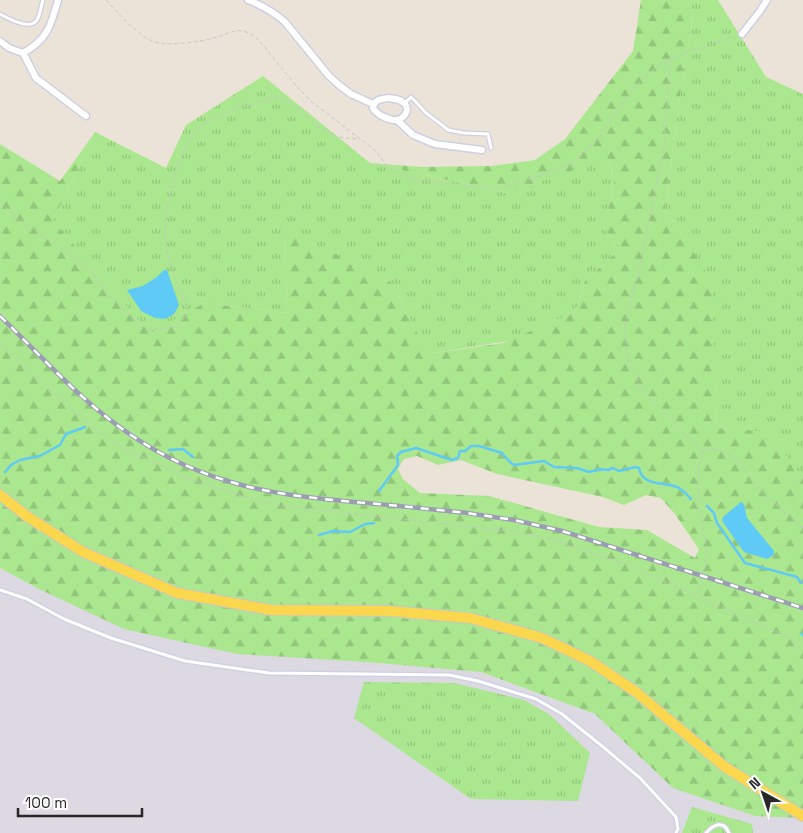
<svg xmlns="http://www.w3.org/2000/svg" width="803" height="833" viewBox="0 0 803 833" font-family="'Space Grotesk',sans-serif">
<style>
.industrial{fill:#dcd9e2}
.grass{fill:url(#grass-tufts)}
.forest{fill:url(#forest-firs);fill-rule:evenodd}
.water{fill:#60caf7}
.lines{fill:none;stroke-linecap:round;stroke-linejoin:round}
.stream{stroke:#60caf7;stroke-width:2.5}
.service-casing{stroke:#ccd0e2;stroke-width:5.5}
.minor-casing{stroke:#ccd0e2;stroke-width:9}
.primary-casing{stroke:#c7c7c7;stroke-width:12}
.path{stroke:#c7c7c7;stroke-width:1;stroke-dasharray:4 2.5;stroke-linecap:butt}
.service{stroke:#fff;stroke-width:3}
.minor{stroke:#fff;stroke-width:6}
.primary{stroke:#fad74d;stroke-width:10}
.rail-casing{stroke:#9a9db3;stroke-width:4.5}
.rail{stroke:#fff;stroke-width:2.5;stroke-dasharray:8;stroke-linecap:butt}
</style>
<defs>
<pattern id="grass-tufts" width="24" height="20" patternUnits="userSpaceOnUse" patternTransform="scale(1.25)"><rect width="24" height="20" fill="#aae78e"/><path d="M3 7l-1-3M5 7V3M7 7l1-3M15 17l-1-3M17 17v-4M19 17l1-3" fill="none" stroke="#92c67a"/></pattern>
<pattern id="forest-firs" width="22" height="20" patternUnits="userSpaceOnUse" patternTransform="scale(1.25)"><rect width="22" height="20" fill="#aae78e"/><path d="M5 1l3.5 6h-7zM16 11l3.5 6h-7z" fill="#92c67a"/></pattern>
</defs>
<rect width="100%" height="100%" fill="#ebe3d7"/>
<!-- industrial -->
<path class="industrial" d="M0,568L39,589L366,662L481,672L595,714L673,788L803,818V833H0Z"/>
<!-- grass -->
<path class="grass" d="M687,0H718L766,77L803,94V478L769,433L717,428L711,281L665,208L681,89L693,16Z
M263,76L370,163L507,193L609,157L614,183L604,228L621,248L585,281L575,312L508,341L428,354L391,282L285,230L287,313L204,303L150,334L53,221L95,132L166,168L186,125Z
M364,682L454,683L524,700L550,715L590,753L578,801L471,799L354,718Z
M692,807L752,824L753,833H682Z"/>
<!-- forest -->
<path class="forest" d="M641,0H687L693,16L681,89L665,208L712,281L717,428L769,432L803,478V818L755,816L673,788L595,714L481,672L366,662L237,654L124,629L39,589L0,568V144L60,181L95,132L53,221L150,333L204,303L287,313L285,229L391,282L428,354L503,343L575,312L585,281L621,248L604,228L614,183L609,158L507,193L370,163L422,167L491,166L535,160L565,139L633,51ZM417,456L438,465L461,460L497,474L603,497L624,505L646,495L661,498L674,513L699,549L695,558L647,530L599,527L489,496L420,493L403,479L398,469L404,459Z"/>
<!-- water -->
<path class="water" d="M164,270H167L179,305L174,314L165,319L155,318L141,311L127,290L143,286L157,277Z
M741,502L744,504L747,518L774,551V555L767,559L744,552L722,521L723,517Z"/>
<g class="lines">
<!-- stream -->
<path class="stream" d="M169,450L183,449L193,457
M5,472L11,465L20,460L40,456L60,445L66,434L85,427
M379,491L398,465L397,456L401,452L416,448L452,460L458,458L460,451H465L471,446H479L502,453L509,461L514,465L544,461L554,467L577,468L589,472L601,469L608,470L613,468L619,471L635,467L639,468C643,488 665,481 679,488C684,491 687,495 691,499
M707,506L714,513L717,523L745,563L797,577L801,583
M319,535L333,531L350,532L365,524L374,523
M802,634L803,635"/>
<!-- service casing -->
<g class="service-casing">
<path id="service" d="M0,14C7,18 30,31 37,20C40,15 41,6 43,0
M405,103L411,97L416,102L426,113L442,125L448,130L464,133L488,134L491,148
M0,590L27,599L64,619L111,638L185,661L269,673L449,675L478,681L536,699L562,714L602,746L640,778L676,817L678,829L676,833
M706,833C714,824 724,820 729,833"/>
</g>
<!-- minor casing -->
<g class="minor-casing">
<path id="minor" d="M248,0C261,5 274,12 285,22L329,76L339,85L351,94L373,104
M742,34L760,11L767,0
M0,41L9,48L23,53C47,40 51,26 58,0
M23,53L36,78L86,116
M389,98C395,99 401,99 405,104C411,111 402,121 394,120C390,120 386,118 382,116C378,114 375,112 373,108C374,99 381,99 389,98Z
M397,120L413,135L435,144L482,150"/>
</g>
<!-- primary casing -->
<g class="primary-casing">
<path id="primary" d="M0,495L28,517L83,552L177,593L271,610L389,611L470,618L542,638L590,661L636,692L725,767L803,816"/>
</g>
<!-- path -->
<path class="path" d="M106,0C119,14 135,33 152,41C166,47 199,42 214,38C223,36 233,29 243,31C248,32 253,36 257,38L298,88L312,102L377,152L386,165L403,176L419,180L496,189L551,172L573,163L600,136L626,98L644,77L657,67L670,58L734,37
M670,59L664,148L640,266L624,328L629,366L636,375L640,388L703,452
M0,203L23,222L83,264L90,270L109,296L135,320L150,331L175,327L181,322L187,314V308C179,286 167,263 165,239C162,214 180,144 199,128C217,112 247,106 269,99C272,98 275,97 277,97C291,99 315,125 328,133C337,138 348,138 358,139
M0,344L86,422L118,445L187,478L251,499L285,506L501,530L544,537L631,566L788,637L803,648
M698,594L707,554L698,499L699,466L703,452L712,448L732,456L746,471L766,496L803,527"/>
<!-- service -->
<use href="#service" class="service"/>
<!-- minor -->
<use href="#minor" class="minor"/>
<!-- primary -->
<use href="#primary" class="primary"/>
<!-- rail casing -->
<g class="rail-casing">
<path id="rail" d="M0,316C37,352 72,391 113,422C148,449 189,470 231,482C271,494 312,498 354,502C392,505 429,509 467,513L514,520L562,531L803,608"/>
</g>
<!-- rail -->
<use href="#rail" class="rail"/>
</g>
<!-- north arrow -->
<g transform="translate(763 793) rotate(320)" stroke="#ffffff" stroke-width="4" paint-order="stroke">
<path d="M0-4L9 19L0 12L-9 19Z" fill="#272727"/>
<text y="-8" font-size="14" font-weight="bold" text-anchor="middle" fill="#272727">N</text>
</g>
<!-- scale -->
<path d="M18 808v8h124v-8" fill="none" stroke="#272727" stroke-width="2.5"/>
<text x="25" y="808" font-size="15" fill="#272727" stroke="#ffffff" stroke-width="4" paint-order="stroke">100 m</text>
</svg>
